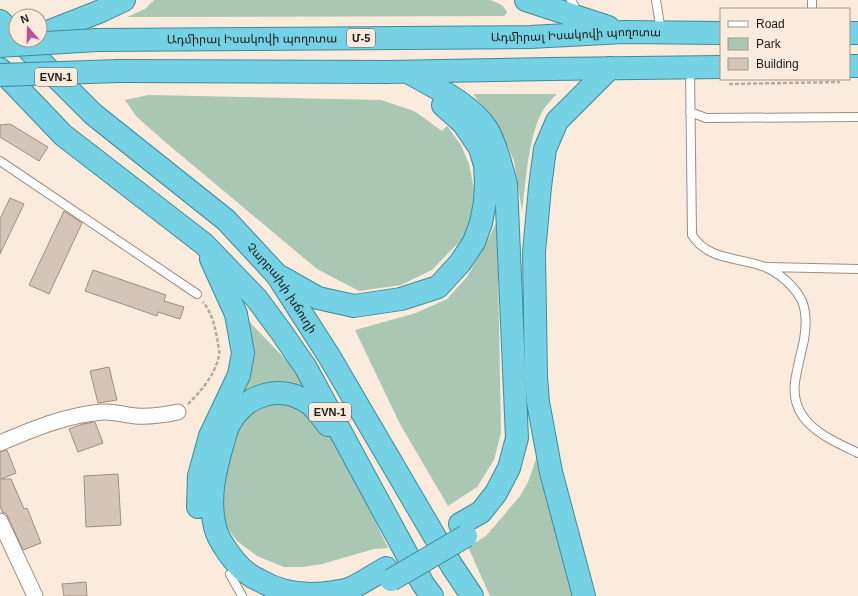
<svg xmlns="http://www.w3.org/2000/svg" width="858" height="596" viewBox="0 0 858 596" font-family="Arial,'Noto Sans Armenian',sans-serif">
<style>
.green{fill:#a9c7b3}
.building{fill:#d4c5b8;stroke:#9c8f82}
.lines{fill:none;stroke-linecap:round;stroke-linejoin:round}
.service-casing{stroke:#9b8e81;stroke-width:10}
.minor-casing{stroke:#9b8e81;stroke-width:17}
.trunk-casing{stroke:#3f8a97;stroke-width:24}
.path{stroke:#b6aa9f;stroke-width:2.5;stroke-dasharray:4 2;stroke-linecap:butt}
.service{stroke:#fff;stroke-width:8}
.minor{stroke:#fff;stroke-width:15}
.trunk{stroke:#74d2e4;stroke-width:22}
.trunk-bridge-casing{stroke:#3f8a97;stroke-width:24;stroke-linecap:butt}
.trunk-bridge{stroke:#74d2e4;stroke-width:22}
.labels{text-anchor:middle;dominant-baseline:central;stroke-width:3;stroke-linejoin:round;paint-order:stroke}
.shield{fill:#faebdd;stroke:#5f5750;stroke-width:1}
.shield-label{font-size:11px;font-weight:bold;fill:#1d1814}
.street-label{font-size:12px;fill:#1d1814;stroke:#faebdd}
</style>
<rect width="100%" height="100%" fill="#faebdd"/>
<!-- green -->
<path class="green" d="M154,0H490C498,3 505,5 507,13L504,16L127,17L145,9Z
M473,94H557C551,100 545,106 541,114C528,140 526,181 522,211L514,161L500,129Z
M148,95L381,100L414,111L442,131L447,126L461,145L469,164L474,189V214L466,235L432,270L401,285L359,291L317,269L164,141L136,116L125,100Z
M497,221L501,433L494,460L477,487L448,506L400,424L355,330L416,313L447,299L467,277L489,238Z
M241,313L287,361L322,412L302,394L241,403Z
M265,399L309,411L334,434L388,548L374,549L322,564L303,567H284L257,556L237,541L222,521L217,496L232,428Z
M539,451L575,596H490L468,547L486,536L520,496L528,482Z"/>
<!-- building -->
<path class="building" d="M10,124L48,147L39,161L0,137V125Z
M10,198L24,204L0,254V219Z
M64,211L82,223L49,294L29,285Z
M93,270L166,295L164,301L184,307L180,319L158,312L157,316L85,291Z
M109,367L117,400L98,403L90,371Z
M95,422L103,443L78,452L69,429L83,424Z
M7,450L16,473L1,479H11L24,509L27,508L41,543L23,550L6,513H3L0,506V452Z
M118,474L121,525L86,527L84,476Z
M86,582L87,596H64L62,584Z"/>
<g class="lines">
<!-- service casing -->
<g class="service-casing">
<path id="service" d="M571,0L578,13
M656,0L661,31
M812,9V0
M690,68L692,235C708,261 740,257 765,267C780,273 795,287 802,301C807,313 806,328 804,340C801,354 797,368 795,382C790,423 827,438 858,453
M690,112L706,118L858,117
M0,161L197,294
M767,267L858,269
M230,574L242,596"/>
</g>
<!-- minor casing -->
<g class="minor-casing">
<path id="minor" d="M0,443C33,429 66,415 102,412C113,411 125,415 136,416C150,417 164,415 178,412
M0,521L35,596"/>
</g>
<!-- trunk casing -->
<g class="trunk-casing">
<g id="trunk">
<path d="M526,0L608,27"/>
<path d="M0,21L16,37"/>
<path d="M849,33H858"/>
<path d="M40,35L101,11L124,0"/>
<path id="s1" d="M19,40L93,114L226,220L277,275L329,356L452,566L472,596"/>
<path id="s2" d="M97,40L530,37L624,32L721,33"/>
<path d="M0,46L14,45"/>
<path d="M849,66H858"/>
<path d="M0,69L63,135L204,244L257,299L282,333L306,368L423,584L432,596"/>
<path d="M119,71L386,72L551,69L721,67"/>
<path d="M408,72C435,88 469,102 487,129C496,143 502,169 506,184L517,438L509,468L496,493L481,512L460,524"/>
<path d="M281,277L318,298L354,306L401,299L438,287L460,263L474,242L481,223L485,202L486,183L485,165L480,148L463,123L443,105"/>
<path d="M328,425C322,418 317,410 310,404C282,383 246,394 230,423C226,429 225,437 223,443C215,470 208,498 215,527C218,541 236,565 247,573C251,576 256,579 261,581C283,594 309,596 334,592C339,591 344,591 349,589C361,584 374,575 386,568"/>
<path d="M198,507L199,476L210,436L239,375L243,353L236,314L211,259"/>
<path d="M584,596L551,472L538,402L536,377L534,252L540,187L545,149L557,121L610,68"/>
</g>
</g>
<!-- path -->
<path class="path" d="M729,84L840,82
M188,404C201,391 216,374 219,355C220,351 218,346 218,343C215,328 213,314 203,302"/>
<!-- service -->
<use href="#service" class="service"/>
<!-- minor -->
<use href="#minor" class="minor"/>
<!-- trunk -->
<use href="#trunk" class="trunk"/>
<!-- trunk-bridge casing -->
<g class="trunk-bridge-casing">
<path id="trunk-bridge" d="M14,45L97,40
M0,75L119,71
M391,580L466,536"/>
</g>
<!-- trunk-bridge -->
<use href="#trunk-bridge" class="trunk-bridge"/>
</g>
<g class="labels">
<!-- shield labels -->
<g class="shield">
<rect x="347" y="29" width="28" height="18" rx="3"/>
<rect x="35" y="68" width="42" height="18" rx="3"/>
<rect x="309" y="403" width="42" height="18" rx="3"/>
</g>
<g class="shield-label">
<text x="361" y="38">Մ-5</text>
<text x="56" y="77">EVN-1</text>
<text x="330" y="412">EVN-1</text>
</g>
<!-- street labels -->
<g class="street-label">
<text stroke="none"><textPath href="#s2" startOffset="479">Ադմիրալ Իսակովի պողոտա</textPath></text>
<text stroke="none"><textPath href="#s2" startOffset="155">Ադմիրալ Իսակովի պողոտա</textPath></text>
<text stroke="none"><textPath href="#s1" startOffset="363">Չարբախի խճուղի</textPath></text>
</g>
</g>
<!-- legend -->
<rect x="720" y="8" width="130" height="72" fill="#faebdd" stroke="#a2978d"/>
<rect x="728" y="21" width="20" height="6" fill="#ffffff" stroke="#a2978d"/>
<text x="756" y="28" font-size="12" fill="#1d1814">Road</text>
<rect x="728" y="38" width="20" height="12" fill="#a9c7b3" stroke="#a2978d"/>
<text x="756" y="48" font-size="12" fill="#1d1814">Park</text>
<rect x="728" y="58" width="20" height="12" fill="#d4c5b8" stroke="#a2978d"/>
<text x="756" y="68" font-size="12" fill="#1d1814">Building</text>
<!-- north arrow -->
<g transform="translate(28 28) rotate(340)"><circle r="19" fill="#faebdd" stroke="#a2978d"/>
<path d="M0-3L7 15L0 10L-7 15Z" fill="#c64a99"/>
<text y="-6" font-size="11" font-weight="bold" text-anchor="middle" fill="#1d1814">N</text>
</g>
</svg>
